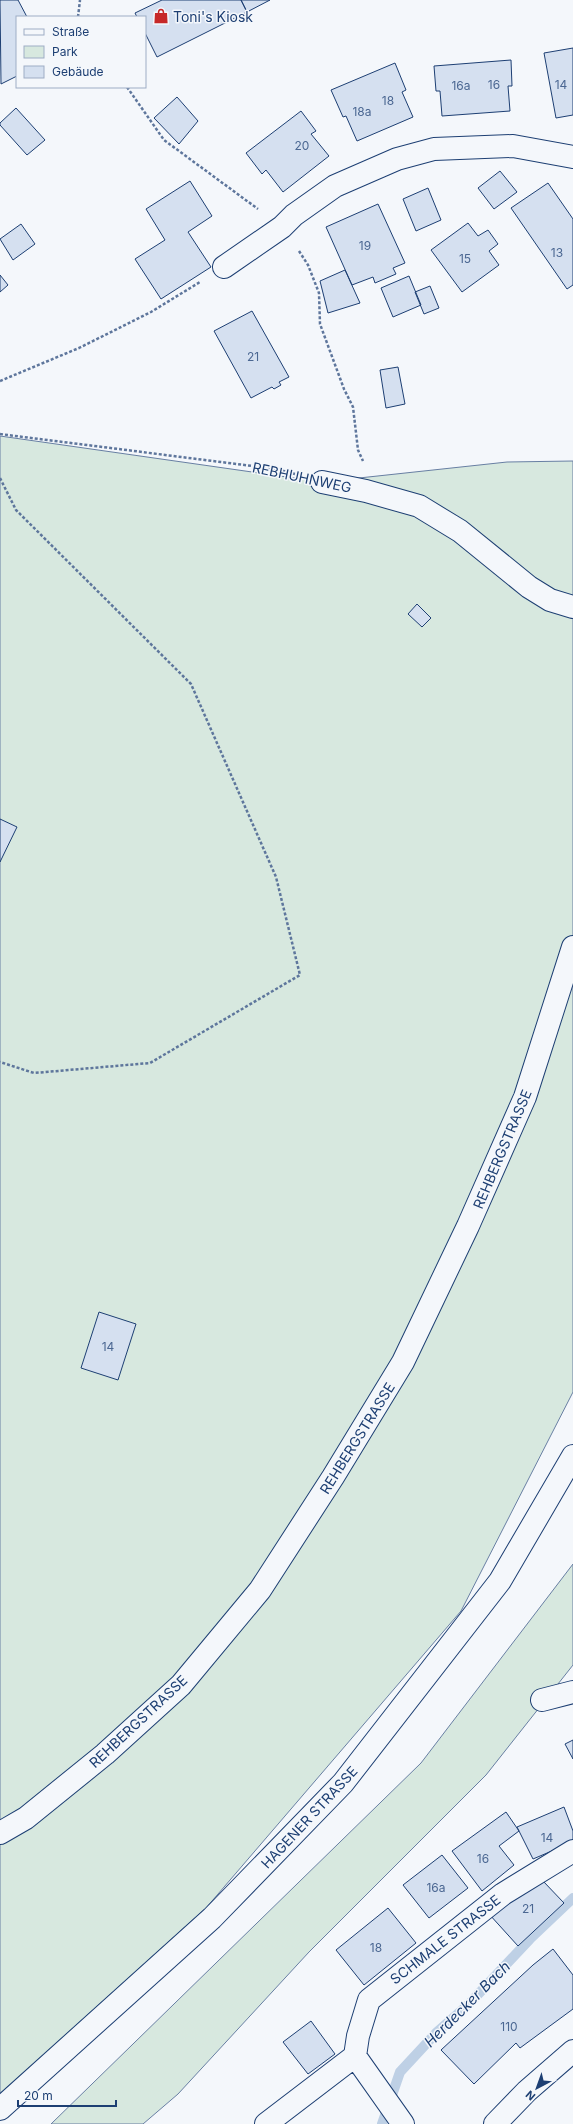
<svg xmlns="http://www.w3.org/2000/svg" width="573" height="2124" viewBox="0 0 573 2124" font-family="Inter,sans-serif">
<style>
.green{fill:#d7e8df;stroke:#687fa3}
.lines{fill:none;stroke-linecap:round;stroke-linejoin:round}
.stream{stroke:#bed0e5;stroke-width:10}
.building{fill:#d5e0f0;stroke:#1d3f73}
.street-casing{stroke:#1d3f73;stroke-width:24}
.secondary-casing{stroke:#1d3f73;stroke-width:24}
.primary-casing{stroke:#1d3f73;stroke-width:24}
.path{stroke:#5e769c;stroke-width:2.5;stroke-dasharray:3 2;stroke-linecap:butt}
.street{stroke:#f4f7fb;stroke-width:22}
.secondary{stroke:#f4f7fb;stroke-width:22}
.primary{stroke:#f4f7fb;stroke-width:22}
.labels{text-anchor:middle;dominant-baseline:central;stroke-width:3;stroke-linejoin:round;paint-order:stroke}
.number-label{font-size:12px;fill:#4b6792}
.poi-label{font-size:14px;fill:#1d3f73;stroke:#f4f7fb;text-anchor:start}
.street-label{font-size:14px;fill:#1d3f73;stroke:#f4f7fb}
.water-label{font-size:15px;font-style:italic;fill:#1d3f73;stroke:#f4f7fb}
</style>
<rect width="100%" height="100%" fill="#f4f7fb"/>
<!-- green -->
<path class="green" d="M0,436L322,482L507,462L573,461V1392L461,1611L206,1908L0,2094Z
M573,1564V1665L486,1775L309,1952L178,2094L143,2124H51L421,1763Z"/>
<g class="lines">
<!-- stream -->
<path class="stream" d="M382,2124L400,2072L437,2032L469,2004L530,1939L573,1898"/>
</g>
<!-- building -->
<path class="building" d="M0,0H18L27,17H17V76L1,84Z
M162,0H241L247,12L157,57L145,33V17H137L135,13Z
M241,0H270L247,12Z
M573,48V115L556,118L544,53Z
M511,60L512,86H508L510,111L442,116L440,91H436L434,66Z
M395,63L406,90L402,92L413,117L357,141L346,116L343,117L331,90Z
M177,97L198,121L179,144L154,118Z
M16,108L45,140L27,155L0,125V123Z
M301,111L316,131L311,134L329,156L283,192L266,170L262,174L246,153Z
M500,171L517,192L494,209L478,188Z
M190,181L212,216L188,232L211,267L161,299L135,259L165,240L146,209Z
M548,183L573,219V285L567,289L511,208Z
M428,188L441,220L416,231L403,199Z
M378,204L405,263L393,268L396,274L375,283L373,277L352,285L326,227Z
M468,223L478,236L488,230L498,244L489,251L499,265L462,292L431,250Z
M21,224L35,244L13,260L0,239Z
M345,270L360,303L328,313L320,281Z
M0,275L8,285L0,292Z
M409,276L421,305L393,317L381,288Z
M430,286L439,308L424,314L415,292Z
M252,311L289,377L279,382L281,385L274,389L272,387L251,398L214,331Z
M398,367L405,404L386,408L380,370Z
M417,604L431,618L422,627L408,614Z
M0,819L17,827L0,862Z
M99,1312L136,1324L118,1380L81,1368Z
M573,1740V1759L565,1744Z
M564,1807L573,1831V1842L533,1859L517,1827Z
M506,1812L519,1831L499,1846L514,1865L482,1891L452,1851Z
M442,1855L468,1888L429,1918L403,1885Z
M543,1881L564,1903L518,1946L489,1914Z
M388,1908L416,1943L364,1985L336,1950Z
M553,1949L573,1975V2009L520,2048L516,2043L474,2084L441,2050L533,1965Z
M311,2021L335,2054L308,2074L283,2042Z"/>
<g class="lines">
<!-- street casing -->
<g class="street-casing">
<path id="street" d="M224,267L282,227L294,215L335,186L397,159L434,149L513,146L573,157
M322,482L366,491L419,506L460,531L529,587L550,600L573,607
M542,1700L573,1692
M0,1833L26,1818L105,1754L181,1685L260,1590L333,1477L403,1362L468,1226L525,1097L573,947
M266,2124L355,2056
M403,2124L355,2056L358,2036L369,2000L503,1894L573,1851"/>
</g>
<!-- secondary casing -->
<g class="secondary-casing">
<path id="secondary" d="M495,2124L527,2091L573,2051"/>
</g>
<!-- primary casing -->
<g class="primary-casing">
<path id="primary" d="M0,2109L212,1918L343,1783L500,1581L573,1456"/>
</g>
<!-- path -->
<path class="path" d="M78,17L80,0
M127,87L164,140L258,209
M299,251L308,265L319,293L320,324L344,389L353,407L358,450L363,461
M0,381L79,348L151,312L200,282
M0,434L276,469L295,474
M0,478L16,510L191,684L276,877L300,975L150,1063L34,1073L0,1062"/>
<!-- street -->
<use href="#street" class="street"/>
<!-- secondary -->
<use href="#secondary" class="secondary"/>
<!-- primary -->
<use href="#primary" class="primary"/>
</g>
<!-- icons -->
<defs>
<g id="shop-bare" transform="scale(1.2)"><path d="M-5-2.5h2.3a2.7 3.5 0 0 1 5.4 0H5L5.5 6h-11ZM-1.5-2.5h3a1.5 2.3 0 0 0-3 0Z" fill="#c62828" stroke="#f4f7fb" stroke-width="2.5" paint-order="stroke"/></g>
</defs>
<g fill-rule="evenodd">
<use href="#shop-bare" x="161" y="16"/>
</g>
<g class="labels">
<!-- number labels -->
<g class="number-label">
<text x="494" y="84">16</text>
<text x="561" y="84">14</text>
<text x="461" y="85">16a</text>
<text x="388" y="100">18</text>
<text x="362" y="111">18a</text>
<text x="302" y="145">20</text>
<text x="365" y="245">19</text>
<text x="557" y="252">13</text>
<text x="465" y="258">15</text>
<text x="253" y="356">21</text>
<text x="108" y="1346">14</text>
<text x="547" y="1837">14</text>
<text x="483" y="1858">16</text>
<text x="436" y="1887">16a</text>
<text x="528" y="1908">21</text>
<text x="376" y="1947">18</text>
<text x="509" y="2026">110</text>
</g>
<!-- poi labels -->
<g class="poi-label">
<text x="173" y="16">Toni's Kiosk</text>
</g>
<!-- street labels -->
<g class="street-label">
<text transform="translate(302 477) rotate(12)">REBHUHNWEG</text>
<text transform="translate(502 1149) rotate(-67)">REHBERGSTRASSE</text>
<text transform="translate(357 1438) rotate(-58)">REHBERGSTRASSE</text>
<text transform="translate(138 1721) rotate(-43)">REHBERGSTRASSE</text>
<text transform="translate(309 1817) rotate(-47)">HAGENER STRASSE</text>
<text transform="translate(445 1939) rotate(-38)">SCHMALE STRASSE</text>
</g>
<!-- water labels -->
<g class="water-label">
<text transform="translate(467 2004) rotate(-45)">Herdecker Bach</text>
</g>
</g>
<!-- legend -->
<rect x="16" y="16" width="130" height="72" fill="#f4f7fb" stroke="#9eadc5"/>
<rect x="24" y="29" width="20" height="6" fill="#f4f7fb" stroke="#9eadc5"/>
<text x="52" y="36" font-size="12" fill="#1d3f73">Straße</text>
<rect x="24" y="46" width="20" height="12" fill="#d7e8df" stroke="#9eadc5"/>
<text x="52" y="56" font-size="12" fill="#1d3f73">Park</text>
<rect x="24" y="66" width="20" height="12" fill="#d5e0f0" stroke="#9eadc5"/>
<text x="52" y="76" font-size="12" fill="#1d3f73">Gebäude</text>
<!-- north arrow -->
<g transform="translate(537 2088) rotate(221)" stroke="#f4f7fb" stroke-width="3" paint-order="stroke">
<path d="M0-3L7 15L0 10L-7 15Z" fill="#1d3f73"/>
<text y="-6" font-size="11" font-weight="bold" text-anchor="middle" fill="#1d3f73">N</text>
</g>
<!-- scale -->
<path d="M18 2100v6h98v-6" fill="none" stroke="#1d3f73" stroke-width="2"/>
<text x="24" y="2100" font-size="12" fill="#1d3f73" stroke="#f4f7fb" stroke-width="3" paint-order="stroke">20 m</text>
</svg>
